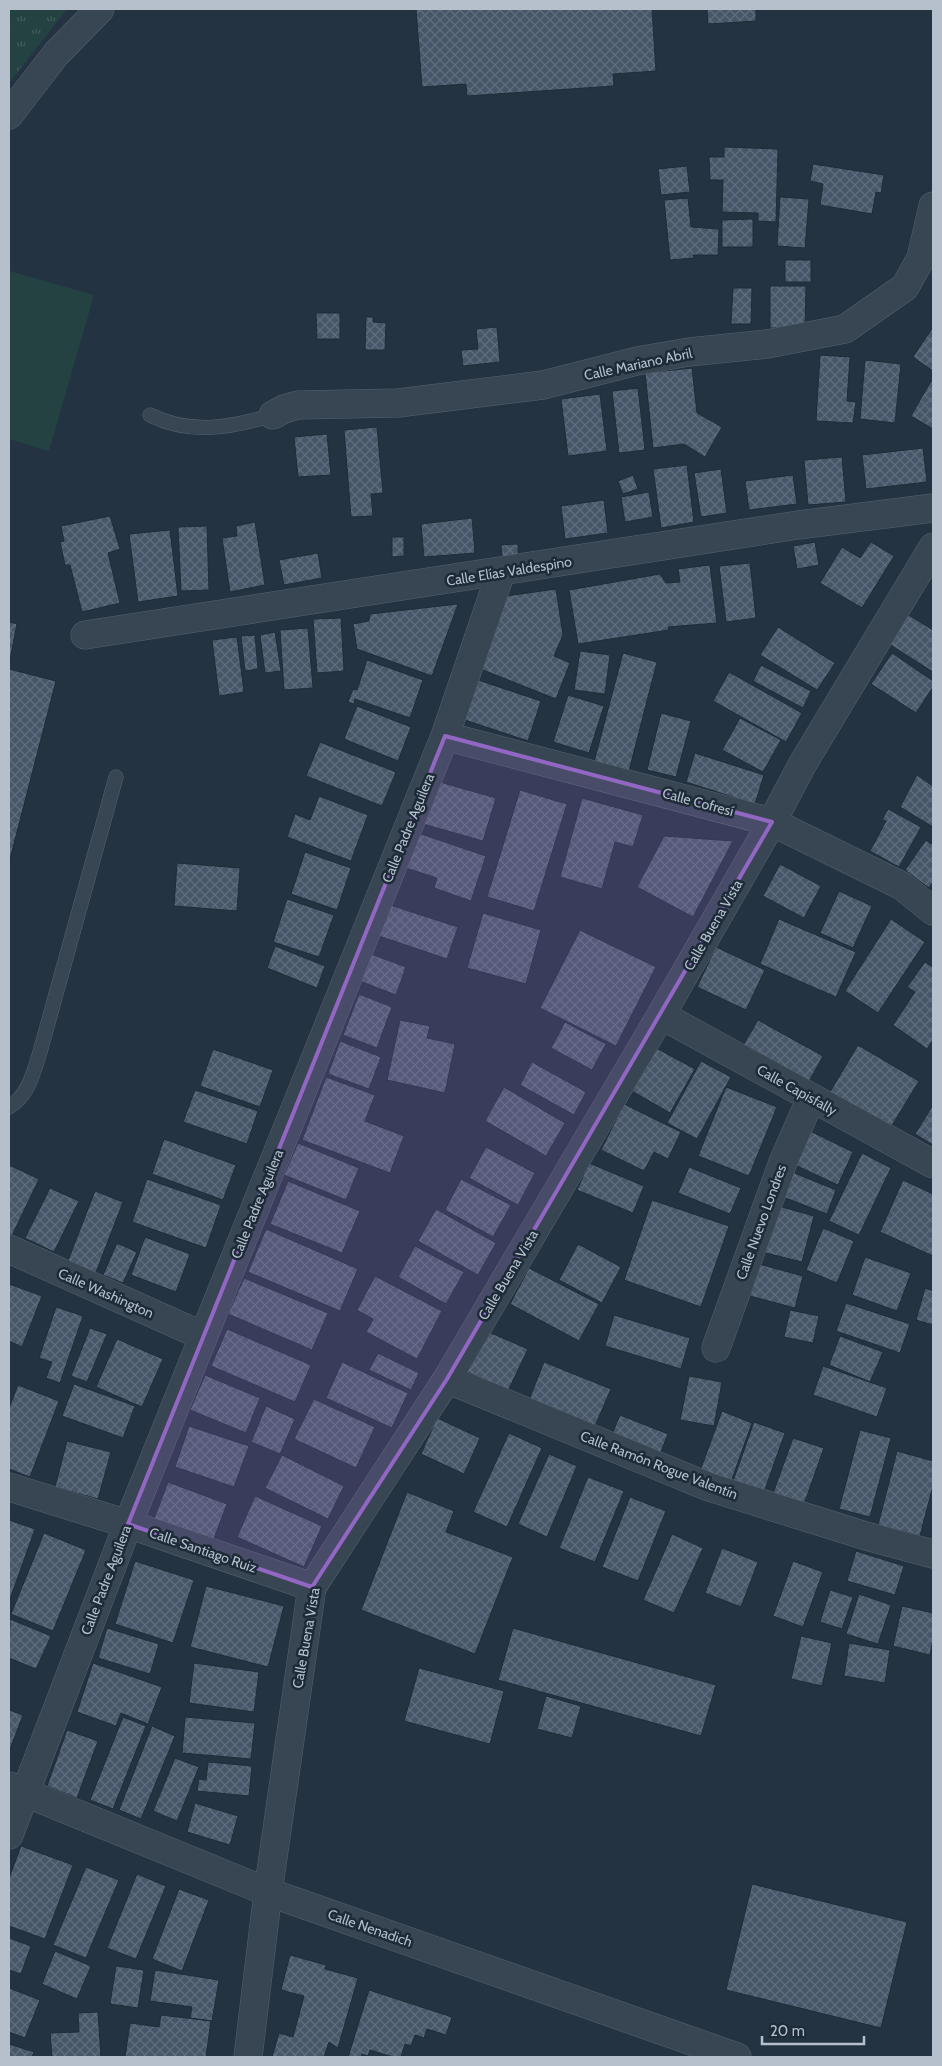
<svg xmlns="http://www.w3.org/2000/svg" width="942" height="2066" viewBox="0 0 942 2066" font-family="Cabin,sans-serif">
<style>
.grass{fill:url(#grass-tufts)}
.garden{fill:#254243}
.building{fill:url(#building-cross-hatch);stroke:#1f2c39}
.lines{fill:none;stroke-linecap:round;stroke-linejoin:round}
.service-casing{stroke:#56636f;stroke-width:15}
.minor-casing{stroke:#56636f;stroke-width:29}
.service{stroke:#384552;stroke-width:14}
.minor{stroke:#384552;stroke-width:28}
.marked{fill:#9267c4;fill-opacity:0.2;stroke:#9267c4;stroke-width:4;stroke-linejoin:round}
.labels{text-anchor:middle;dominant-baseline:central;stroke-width:5;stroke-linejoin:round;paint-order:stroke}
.street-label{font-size:14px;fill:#b5c0cc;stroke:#1d2a37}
</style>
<defs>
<pattern id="grass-tufts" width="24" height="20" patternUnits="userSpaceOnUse" patternTransform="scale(1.25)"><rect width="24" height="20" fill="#254243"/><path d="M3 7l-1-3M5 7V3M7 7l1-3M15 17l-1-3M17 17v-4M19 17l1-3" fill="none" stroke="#425c5d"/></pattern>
<pattern id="building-cross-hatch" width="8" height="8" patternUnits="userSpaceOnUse" patternTransform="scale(1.25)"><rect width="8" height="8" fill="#475769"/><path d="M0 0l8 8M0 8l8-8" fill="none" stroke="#5f6d7d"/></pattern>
</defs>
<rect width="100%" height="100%" fill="#233342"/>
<!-- grass -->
<path class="grass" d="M9,9H67L9,83Z"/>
<!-- garden -->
<path class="garden" d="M9,271L94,295L49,451L9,439Z"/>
<!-- building -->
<path class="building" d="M416,9H652L656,71L613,74L614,86L467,96L466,84L422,87Z
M707,9H756V21L708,24Z
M724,147L778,149L776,222L758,221V213L722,212L723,180H710L709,157H724Z
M813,164L884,175L881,193L876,192L872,214L820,205L823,184L810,181Z
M687,166L690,192L661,195L658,169Z
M780,197L809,199L805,248L777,246Z
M688,198L691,227L719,229L718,255H693L694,258L670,260L664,200Z
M753,219V247H722V220Z
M785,260H811V282H785Z
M770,286H806L805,328H770Z
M733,288H752L751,324H731Z
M316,313H340V339H317Z
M366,317H373V322L386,323L385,350H365Z
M497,327L500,362L463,366L461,350L478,349L476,329Z
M933,327V371L913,357Z
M820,355L850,357L847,401L856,402L853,423L816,421Z
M865,360L901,364L895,423L860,419Z
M692,368L697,413L722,427L705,457L684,444L653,448L645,373Z
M931,381L933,383V429L911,416Z
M638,388L645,450L619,453L612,391Z
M600,394L607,451L568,456L561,399Z
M377,427L383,493L371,494L373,516L351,517L344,430Z
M327,434L331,475L298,477L294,437Z
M923,448L927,482L866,489L862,455Z
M842,457L846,502L808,505L804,460Z
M687,465L694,522L661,528L653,469Z
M721,469L727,513L701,517L694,473Z
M633,475L638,489L623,494L618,481Z
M793,475L797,504L749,510L745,481Z
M649,492L653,517L625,522L621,497Z
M604,500L608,533L565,539L561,506Z
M110,516L120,549L108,553L120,603L82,612L70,565H65L60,542L64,541L61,526Z
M472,518L475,553L424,557L421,524Z
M255,522L265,585L230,592L222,538L237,536L236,526Z
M207,526L209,590L181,591L178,527Z
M170,530L178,596L138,602L129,534Z
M392,537H404V556L392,557Z
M815,542L819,565L797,569L793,546Z
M871,542L894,556L862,608L820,583L842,547L860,558Z
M518,544V557H502L501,545Z
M318,553L322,578L284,585L279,560Z
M750,563L756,618L726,622L719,566Z
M710,565L717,623L668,627L669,630L578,644L569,590L660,574L666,583L680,582L678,569Z
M556,589L563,635L554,656L570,663L556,699L478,668L506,596Z
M458,604L432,676L357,649L353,624L369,621L370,614Z
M907,614L933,630V672L889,644Z
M341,618L344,671L317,673L313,619Z
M9,622L17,624L9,665Z
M778,627L835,663L817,690L760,655Z
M308,628L313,688L284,690L280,630Z
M275,632L281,671L265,673L260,635Z
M255,635L258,669L245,671L241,636Z
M237,637L244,692L219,696L212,640Z
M580,651L610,655L605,694L574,690Z
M623,653L657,662L629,771L594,762Z
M892,653L933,681V687L916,713L871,684Z
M367,660L423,680L410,718L355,699L354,704L348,702L353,689L357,690Z
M761,665L811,691L803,708L753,681Z
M9,669L56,681L9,863Z
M729,672L802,713L786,742L713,701Z
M478,680L541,701L528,741L465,720Z
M568,695L604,706L589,753L553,742Z
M357,706L411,727L398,761L344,739Z
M661,713L691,721L676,777L647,770Z
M740,718L781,740L763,772L722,750Z
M320,742L396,772L382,806L306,776Z
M695,753L764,775L755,804L686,782Z
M917,775L933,786V827L900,807Z
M436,781L496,798L483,841L423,824Z
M520,790L567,804L534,911L487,897Z
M319,796L368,815L351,861L287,837L295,814L310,820Z
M582,798L643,815L633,847L615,842L602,889L560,877Z
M888,809L921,827L899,867L870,851L886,821L882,820Z
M418,833L486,856L471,901L434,888L437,878L406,868Z
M664,836L733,841L693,917L637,887Z
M926,840L931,844L933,841V882L929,888L905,870Z
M305,852L351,868L337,910L291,894Z
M177,863L240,868L237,911L174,906Z
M780,864L821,886L804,918L763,896Z
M839,891L872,906L853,948L820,933Z
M287,899L334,915L319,957L273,942Z
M390,905L458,927L447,959L379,936Z
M483,913L541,930L526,984L467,968Z
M779,919L856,952L836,997L760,964Z
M891,919L925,942L878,1013L845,991Z
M580,930L656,967L616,1046L540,1008Z
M275,946L325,966L317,988L267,968Z
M716,947L765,970L746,1010L697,987Z
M368,953L406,967L396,995L357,980Z
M925,962L933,967V1040L927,1049L893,1025L915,992L907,987Z
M359,994L392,1007L377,1048L343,1035Z
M400,1020L430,1026L427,1038L455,1044L445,1093L387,1080Z
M758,1020L823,1056L807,1085L741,1049Z
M565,1022L606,1044L592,1070L551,1048Z
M340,1041L381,1057L369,1089L328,1074Z
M858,1045L919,1081L891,1127L830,1092Z
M656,1048L695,1069L670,1113L632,1091Z
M213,1049L273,1070L260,1107L200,1086Z
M701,1061L731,1077L697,1139L667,1123Z
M532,1062L586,1092L574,1115L520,1085Z
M326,1077L375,1095L365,1121L404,1136L390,1173L302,1140Z
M504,1087L565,1123L546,1156L485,1121Z
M726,1087L777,1107L749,1176L698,1156Z
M195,1090L258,1111L247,1144L183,1122Z
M624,1104L681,1132L668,1159L654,1152L644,1171L601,1150Z
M933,1105V1145L915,1134Z
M810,1131L853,1152L838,1185L793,1164Z
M164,1139L236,1165L223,1200L152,1174Z
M298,1143L359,1168L346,1200L284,1175Z
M486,1147L535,1173L518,1205L469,1178Z
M862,1153L891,1168L859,1235L829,1221Z
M589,1163L644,1186L633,1213L577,1190Z
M9,1165L39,1179L10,1240H9Z
M689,1167L741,1188L730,1214L678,1193Z
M787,1170L836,1190L827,1214L778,1195Z
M147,1179L221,1205L206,1248L132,1222Z
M461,1179L511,1205L493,1237L445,1210Z
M903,1180L933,1194V1256L880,1232Z
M288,1181L360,1211L342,1253L270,1224Z
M50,1188L79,1201L54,1252L25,1238Z
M95,1191L123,1202L95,1275L67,1263Z
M652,1200L729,1226L701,1307L624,1280Z
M775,1205L814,1216L802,1262L762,1252Z
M436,1209L496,1243L478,1275L418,1241Z
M823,1228L854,1241L837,1283L806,1270Z
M266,1229L358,1269L340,1311L248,1272Z
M145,1237L190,1254L176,1292L131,1275Z
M117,1243L137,1252L123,1283L103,1275Z
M578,1244L621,1267L602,1303L559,1280Z
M415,1246L464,1272L446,1304L398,1277Z
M865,1257L911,1273L897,1311L852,1295Z
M759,1264L803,1276L795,1308L750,1296Z
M529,1268L599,1304L579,1341L510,1304Z
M375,1276L442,1311L417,1359L366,1332L373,1319L357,1310Z
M244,1278L328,1313L312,1350L228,1314Z
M9,1284L42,1296L22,1347L9,1341Z
M925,1288L933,1291V1325L916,1320Z
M846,1303L910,1324L900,1353L836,1331Z
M56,1307L83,1316L60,1383L46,1378L52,1362L39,1358Z
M790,1310L819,1316L813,1343L784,1337Z
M614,1315L690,1338L681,1369L605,1346Z
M90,1328L107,1334L87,1382L71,1376Z
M227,1329L311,1365L295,1402L211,1366Z
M484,1330L528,1349L508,1391L466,1371Z
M840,1336L883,1352L870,1382L829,1365Z
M117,1339L163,1359L142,1407L96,1387Z
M378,1353L419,1373L411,1390L369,1370Z
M342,1362L408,1393L392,1428L326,1398Z
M544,1362L611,1389L595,1426L529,1400Z
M823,1366L887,1388L877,1417L813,1395Z
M205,1375L260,1398L246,1433L190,1410Z
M689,1376L722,1382L714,1426L680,1420Z
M74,1384L135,1406L123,1438L62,1416Z
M18,1385L59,1401L30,1477L9,1469V1408Z
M314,1399L375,1427L356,1468L294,1439Z
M266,1406L295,1419L280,1454L251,1442Z
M722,1411L752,1423L731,1482L700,1471Z
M620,1415L668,1434L658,1459L610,1439Z
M437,1418L480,1438L464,1474L421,1454Z
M754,1422L785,1433L764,1492L733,1481Z
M189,1426L249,1446L234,1487L175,1467Z
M860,1430L891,1438L870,1517L839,1509Z
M509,1433L542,1448L507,1527L473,1512Z
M793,1438L824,1448L803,1507L772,1496Z
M67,1441L111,1452L98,1499L55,1487Z
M897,1451L933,1461V1486L920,1536L878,1525Z
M549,1454L577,1466L547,1537L518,1524Z
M282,1455L344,1486L328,1519L265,1488Z
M588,1477L624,1491L595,1562L559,1548Z
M168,1482L227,1504L213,1541L154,1519Z
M407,1492L454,1511L446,1532L513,1557L475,1654L361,1610Z
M255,1496L322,1526L304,1567L237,1537Z
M630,1497L666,1511L638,1581L602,1567Z
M9,1520L35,1529L9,1602Z
M44,1533L86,1550L53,1631L11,1614Z
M672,1534L703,1548L674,1613L643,1600Z
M722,1548L758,1562L741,1607L705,1593Z
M856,1551L904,1566L895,1595L847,1581Z
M135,1561L194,1580L173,1643L115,1624Z
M793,1561L823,1572L803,1627L773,1616Z
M206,1586L284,1606L268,1667L190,1647Z
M830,1590L853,1597L842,1629L820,1622Z
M859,1594L891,1605L878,1644L846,1634Z
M902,1606L933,1613V1639L930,1655L893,1646Z
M10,1619L51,1636L36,1669L9,1658Z
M107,1628L159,1644L150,1674L98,1658Z
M513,1628L716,1685L701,1736L498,1680Z
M801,1636L832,1643L822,1686L791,1679Z
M849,1643L890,1650L885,1683L844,1676Z
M93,1663L162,1687L148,1724L121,1713L116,1726L77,1712Z
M194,1663L259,1672L254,1712L189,1703Z
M419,1668L504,1691L490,1744L404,1721Z
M546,1696L581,1706L572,1738L537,1729Z
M9,1710L23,1715L9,1752Z
M123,1717L146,1726L113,1809L90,1800Z
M185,1717L255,1723L251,1759L182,1753Z
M152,1726L175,1736L141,1819L119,1810Z
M67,1730L98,1741L77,1798L47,1786Z
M175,1758L199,1767L177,1821L153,1811Z
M208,1762L252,1766L249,1796L197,1791L199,1779L206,1780Z
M195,1803L238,1816L230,1845L187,1832Z
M21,1846L73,1865L45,1939L9,1926V1878Z
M86,1867L119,1880L86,1958L53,1945Z
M137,1874L166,1886L136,1959L107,1948Z
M752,1884L907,1922L881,2028L726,1990Z
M179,1889L209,1900L182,1971L152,1959Z
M9,1938L31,1946L21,1974L9,1970Z
M55,1951L91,1966L77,1999L42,1984Z
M290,1955L326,1965L325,1969L358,1978L338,2048L329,2042L324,2057H272L279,2033L293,2037L304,1996L281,1990Z
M116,1966L144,1970L138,2008L110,2004Z
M155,1970L219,1980L212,2021L190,2018L192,2007L150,2001Z
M9,1988L40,2000L25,2038L9,2032Z
M369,1990L452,2017L446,2035L427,2029L424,2038L415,2035L411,2046L405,2044L401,2057H393L370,2050L368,2056L362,2054L361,2057H348Z
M98,2012L101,2057H52L50,2033L79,2032L78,2013Z
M161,2015L211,2021L206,2057H125L130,2023L159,2027Z
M9,2044L34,2052L32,2057H9Z"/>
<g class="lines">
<!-- service casing -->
<g class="service-casing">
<path id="service" d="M150,415C190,435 231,428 273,415
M9,1107C28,1096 34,1072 40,1052L116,777"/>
</g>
<!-- minor casing -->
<g class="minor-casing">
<path id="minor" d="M9,115L56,54L100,9
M273,415L284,409L298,405L398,403L543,385L637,361L689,352L767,344L845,329L905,287L921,258L933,206
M85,635L798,525L933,508
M445,736L772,822L902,886L933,911
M661,1015L933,1164
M9,1249L203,1336
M716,1348L783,1162L811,1098
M447,1379L709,1487L866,1536L933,1554
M9,1487L128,1524L312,1587
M9,1786L268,1892L737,2057
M9,1835L128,1524L445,736L501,572
M248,2057L268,1892L312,1587L447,1379L661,1015L772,822L802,765L933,547"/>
</g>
<!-- service -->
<use href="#service" class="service"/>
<!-- minor -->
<use href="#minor" class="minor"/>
</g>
<!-- marked area -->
<path class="marked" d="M445,736L772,822L447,1379L312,1587L128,1524Z"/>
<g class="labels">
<!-- street labels -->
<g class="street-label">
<text transform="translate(638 364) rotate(-12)">Calle Mariano Abril</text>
<text transform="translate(509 571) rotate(-9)">Calle Elías Valdespino</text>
<text transform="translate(698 802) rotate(15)">Calle Cofresí</text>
<text transform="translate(408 828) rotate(-68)">Calle Padre Aguilera</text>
<text transform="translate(713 925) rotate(-60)">Calle Buena Vista</text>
<text transform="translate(797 1090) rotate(29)">Calle Capisfally</text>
<text transform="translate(257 1204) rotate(-68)">Calle Padre Aguilera</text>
<text transform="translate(761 1222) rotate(-70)">Calle Nuevo Londres</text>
<text transform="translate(508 1275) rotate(-59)">Calle Buena Vista</text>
<text transform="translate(106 1293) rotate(24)">Calle Washington</text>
<text transform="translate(659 1465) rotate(21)">Calle Ramón Rogue Valentín</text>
<text transform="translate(203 1550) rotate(19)">Calle Santiago Ruiz</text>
<text transform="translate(106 1580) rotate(-69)">Calle Padre Aguilera</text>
<text transform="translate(306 1638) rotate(-80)">Calle Buena Vista</text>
<text transform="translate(370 1928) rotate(19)">Calle Nenadich</text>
</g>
</g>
<!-- border -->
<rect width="942" height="2066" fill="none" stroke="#b5c0cc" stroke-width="20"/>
<!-- scale -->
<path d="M762 2036v8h102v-8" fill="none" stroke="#b5c0cc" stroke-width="2.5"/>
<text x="770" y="2036" font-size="15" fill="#b5c0cc" stroke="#1d2a37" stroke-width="4" paint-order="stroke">20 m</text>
</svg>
